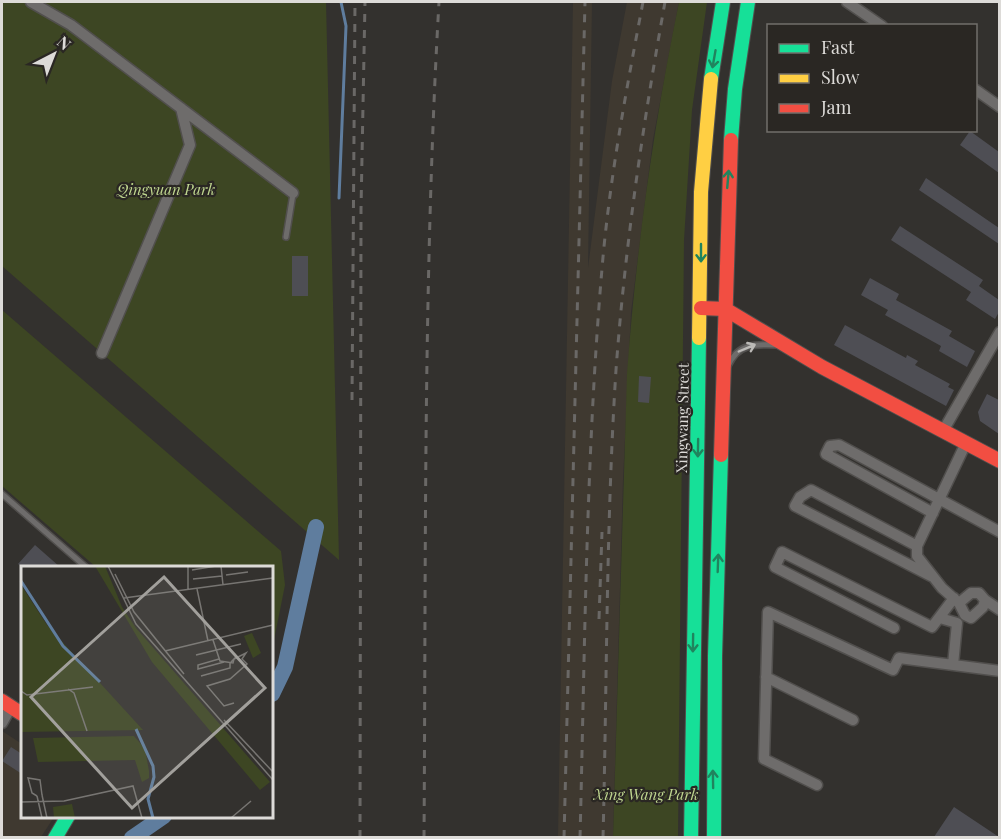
<svg xmlns="http://www.w3.org/2000/svg" width="1001" height="839" viewBox="0 0 1001 839" font-family="'Playfair Display',serif">
<style>
.built{fill:#3f3930}
.green{fill:#3d4623}
.lines{fill:none;stroke-linecap:round;stroke-linejoin:round}
.stream{stroke:#5f7d9e;stroke-width:3}
.river{stroke:#5f7d9e;stroke-width:16}
.building{fill:#4e4e54}
.lane-casing{stroke:#514f4d;stroke-width:8}
.street-casing{stroke:#514f4d;stroke-width:13}
.fast-casing{stroke:#514f4d;stroke-width:16}
.slow-casing{stroke:#514f4d;stroke-width:16}
.jam-casing{stroke:#514f4d;stroke-width:16}
.lane{stroke:#6e6c6b;stroke-width:5}
.street{stroke:#6e6c6b;stroke-width:10}
.fast{stroke:#16e098;stroke-width:14}
.slow{stroke:#ffcf43;stroke-width:14}
.jam{stroke:#f24e42;stroke-width:14}
.rail{stroke:#6a6866;stroke-width:3;stroke-dasharray:8 8;stroke-linecap:butt}
.oneway{stroke:#20845e}
.oneway2{stroke:#bcbab7}
.labels{text-anchor:middle;dominant-baseline:central;stroke-width:4.5;stroke-linejoin:round;paint-order:stroke}
.park-label{font-size:15px;font-style:italic;fill:#bfd68f;stroke:#2a2723}
.street-label{font-size:15px;fill:#dddbd8;stroke:#2a2723}
.inset-river{fill:none;stroke:#5f7d9e;stroke-width:3}
.inset-road{fill:none;stroke:#777572;stroke-width:1.5}
.view{fill:#a2a09c;fill-opacity:0.15;stroke:#a2a09c;stroke-width:3}
.inset-edge{fill:none;stroke:#dddbd8;stroke-width:3}
</style>
<rect width="100%" height="100%" fill="#33312e"/>
<!-- built -->
<path class="built" d="M573,2H592L588,268L612,81L627,2H679L653,139L631,312L623,480L613,837H558Z
M2,731L22,744V816L54,817L41,837H2Z"/>
<!-- green -->
<path class="green" d="M2,2H326L339,560L2,266Z
M679,2H707L692,110L684,240L678,837L613,838L627,374C636,249 654,124 679,2Z
M2,310L281,551L285,585L272,650V568L96,567L2,486Z"/>
<g class="lines">
<!-- stream -->
<path class="stream" d="M339,198L346,26L341,2"/>
<!-- river -->
<path class="river" d="M272,694L285,667L316,527
M132,838L164,816"/>
</g>
<!-- building -->
<path class="building" d="M970,131L999,152V173L960,145Z
M926,178L999,228V244L919,190Z
M900,226L983,280L979,286L999,300V312L995,319L966,300L971,292L891,240Z
M292,256H308V296H292Z
M870,278L899,294L896,300L952,331L949,336L975,351L967,367L939,351L941,346L885,315L888,310L861,295Z
M845,325L906,358L907,355L918,361L915,365L950,384L948,387L954,390L946,406L834,345Z
M639,376L651,377L649,403L638,402Z
M987,394L999,400V434L980,421L978,412Z
M35,545L60,567H22L18,564Z
M11,747L22,754V774L2,761Z
M954,807L999,837H934Z"/>
<g class="lines">
<!-- lane casing -->
<g class="lane-casing">
<path id="lane" d="M286,237L293,194
M728,366C738,343 755,344 778,345
M2,494L87,568"/>
</g>
<!-- street casing -->
<g class="street-casing">
<path id="street" d="M31,2L71,25L293,193
M847,2L882,26
M976,90L1000,107
M102,353L190,145L181,108
M943,431L1000,332
M933,513L826,454L830,446L839,445L1000,532
M917,546L811,490L800,497L795,506L931,576
M985,600L1000,610
M959,603L971,593H979L985,600L983,607L971,618L965,615L959,603L942,588L917,556V546L966,443
M940,618L957,623L953,665
M894,628L775,567L782,552L932,627L954,598
M766,677L853,720
M2,723L11,707
M817,785L764,759L768,612L893,670L899,658L1000,671"/>
</g>
<!-- fast casing -->
<g class="fast-casing">
<path id="fast" d="M711,79L723,2
M731,140L735,89L748,2
M55,838L68,816
M691,838L699,338
M714,838L715,656L721,455"/>
</g>
<!-- slow casing -->
<g class="slow-casing">
<path id="slow" d="M699,338L701,192L711,79"/>
</g>
<!-- jam casing -->
<g class="jam-casing">
<path id="jam" d="M701,308L725,309L822,367L1000,461
M721,455L731,140
M2,701L22,714"/>
</g>
<!-- lane -->
<use href="#lane" class="lane"/>
<!-- street -->
<use href="#street" class="street"/>
<!-- fast -->
<use href="#fast" class="fast"/>
<!-- slow -->
<use href="#slow" class="slow"/>
<!-- jam -->
<use href="#jam" class="jam"/>
<!-- rail -->
<path class="rail" d="M352,400L355,2
M599,619L602,532
M360,838L361,209L365,2
M424,838C426,559 423,280 439,2
M564,838L585,2
M580,838C585,644 586,450 603,257C611,171 627,86 643,2
M603,838C607,682 606,525 616,370C625,246 643,124 665,2"/>
</g>
<!-- one-way arrows -->
<defs><path id="oneway-shaft" d="M-6 0H5M1.5-3L5.5 0L1.5 3" fill="none" stroke-width="1.6" stroke-linecap="round" stroke-linejoin="round" transform="scale(1.5)"/></defs>
<g class="oneway">
<use href="#oneway-shaft" transform="translate(714 59) rotate(100)"/>
<use href="#oneway-shaft" transform="translate(728 179) rotate(-85)"/>
<use href="#oneway-shaft" transform="translate(701 253) rotate(90)"/>
<use href="#oneway-shaft" transform="translate(698 448) rotate(91)"/>
<use href="#oneway-shaft" transform="translate(718 563) rotate(-88)"/>
<use href="#oneway-shaft" transform="translate(693 643) rotate(91)"/>
<use href="#oneway-shaft" transform="translate(713 779) rotate(-91)"/>
</g>
<use class="oneway2" href="#oneway-shaft" transform="translate(747 348) rotate(-23)"/>
<g class="labels">
<!-- park labels -->
<g class="park-label">
<text x="166" y="189">Qingyuan Park</text>
<text x="646" y="794">Xing Wang Park</text>
</g>
<!-- street labels -->
<g class="street-label">
<text transform="translate(682 418) rotate(-89)">Xingwang Street</text>
</g>
</g>
<!-- overview -->
<g transform="translate(21 566)">
<rect width="252" height="252" fill="#33312e"/>
<path d="M74,0H84L101,41L115,62L249,216L239,224L131,96ZM0,19L26,59L122,164L0,166ZM231,67L240,87L232,92L223,70ZM113,170L124,183L128,205V212L121,216L114,194L17,196L12,172ZM51,238L54,252H33L32,241Z" fill="#3d4623"/>
<path class="inset-river" d="M0,15L42,80L79,116M115,163L132,200L133,211L127,233L132,252"/>
<path class="inset-road" d="M87,0L115,58L252,214M200,0L202,19M171,4L195,0M94,8L113,46L163,108M205,9L227,6M172,13L201,10M176,23L187,75M167,24V0M103,32L252,12M192,74L199,95L212,97L213,93L210,96M144,85L252,59M175,89L220,78M198,93L177,99V103L203,96M180,110L209,102V96M47,123L53,127L66,165M0,125L6,129L72,121M213,137L203,140L186,120L209,113L226,98L221,93L225,87L213,93M203,154L252,206M21,229L26,252M16,230L11,227L7,212L19,214L21,229M16,230L21,252M0,236L43,235L112,220L121,252M210,252L230,235"/>
<path class="view" d="M143,11L244,122L111,242L10,131Z"/>
<rect width="252" height="252" class="inset-edge"/>
</g>
<!-- border -->
<rect width="1001" height="839" fill="none" stroke="#dddbd8" stroke-width="6"/>
<!-- legend -->
<rect x="767" y="24" width="210" height="108" fill="#2a2723" stroke="#726f6b" stroke-width="1.5"/>
<rect x="779" y="44" width="30" height="9" fill="#16e098" stroke="#726f6b" stroke-width="1.5"/>
<text x="821" y="54" font-size="18" fill="#dddbd8">Fast</text>
<rect x="779" y="74" width="30" height="9" fill="#ffcf43" stroke="#726f6b" stroke-width="1.5"/>
<text x="821" y="84" font-size="18" fill="#dddbd8">Slow</text>
<rect x="779" y="104" width="30" height="9" fill="#f24e42" stroke="#726f6b" stroke-width="1.5"/>
<text x="821" y="114" font-size="18" fill="#dddbd8">Jam</text>
<!-- north arrow -->
<g transform="translate(54 54) rotate(42)" stroke="#2a2723" stroke-width="4.5" paint-order="stroke">
<path d="M0-4.5L10 22L0 15L-10 22Z" fill="#dddbd8"/>
<text y="-9" font-size="16" font-weight="bold" text-anchor="middle" fill="#dddbd8">N</text>
</g>
</svg>
